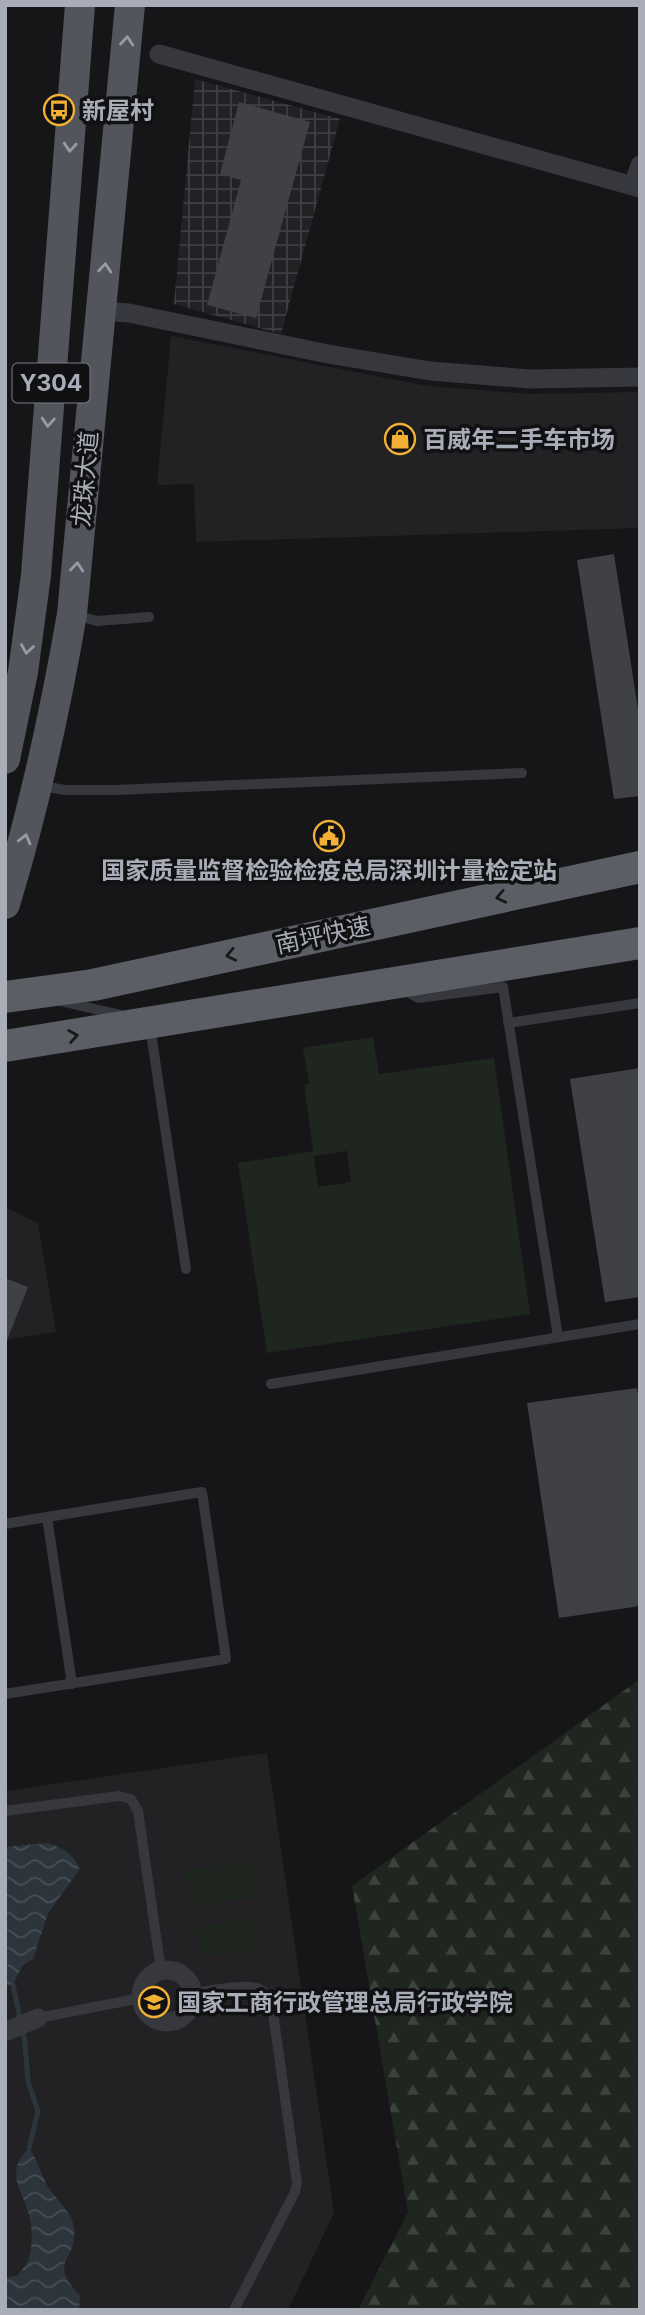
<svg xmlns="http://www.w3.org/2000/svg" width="645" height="2315" viewBox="0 0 645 2315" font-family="Inter,'Noto Sans SC',sans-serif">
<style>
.built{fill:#222225}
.industrial{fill:url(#industrial-grid)}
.forest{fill:url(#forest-firs)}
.park{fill:#1e261f;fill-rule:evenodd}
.water{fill:url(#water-waves)}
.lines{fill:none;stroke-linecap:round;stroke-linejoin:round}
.stream{stroke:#2c353c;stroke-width:5}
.building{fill:#404145}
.service{stroke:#37383d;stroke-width:10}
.minor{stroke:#37383d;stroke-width:19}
.primary{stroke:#53555c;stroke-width:30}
.trunk{stroke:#5b5e65;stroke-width:32}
.oneway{stroke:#979ba6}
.oneway2{stroke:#18191b}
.labels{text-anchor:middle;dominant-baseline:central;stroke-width:7;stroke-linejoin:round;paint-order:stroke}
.shield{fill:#111113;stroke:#7b7e86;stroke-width:2}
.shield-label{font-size:23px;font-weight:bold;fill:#a8adb8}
.poi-label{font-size:24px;font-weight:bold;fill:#a8adb8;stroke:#111113;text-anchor:start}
.street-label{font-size:24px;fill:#a8adb8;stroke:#111113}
</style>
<defs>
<pattern id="industrial-grid" width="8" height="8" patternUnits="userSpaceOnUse" patternTransform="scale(1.75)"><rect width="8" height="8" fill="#222225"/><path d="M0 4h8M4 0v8" fill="none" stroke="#3f3f43"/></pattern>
<pattern id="forest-firs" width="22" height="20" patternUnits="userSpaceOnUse" patternTransform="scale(1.75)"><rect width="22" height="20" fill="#1e261f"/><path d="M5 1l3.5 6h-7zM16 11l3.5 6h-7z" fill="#3c433d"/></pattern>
<pattern id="water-waves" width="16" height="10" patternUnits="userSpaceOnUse" patternTransform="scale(1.75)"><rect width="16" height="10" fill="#2c353c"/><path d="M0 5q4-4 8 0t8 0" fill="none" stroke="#485056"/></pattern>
</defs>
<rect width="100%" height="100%" fill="#161618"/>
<!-- built -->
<path class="built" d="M171,336L428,386L530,394L640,392V528L196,542L194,484L157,485Z
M5,1207L38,1223L56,1332L5,1340Z
M267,1753L334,2213L288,2310H5V1791Z"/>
<!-- industrial -->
<path class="industrial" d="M195,79L340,119L281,334L174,304Z"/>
<!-- forest -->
<path class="forest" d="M640,1679V2310H358L408,2212L352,1886Z"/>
<!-- park -->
<path class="park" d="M373,1037L379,1074L494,1058L530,1314L267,1353L238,1163L313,1151L304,1085L309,1084L303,1048ZM347,1151L351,1182L318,1187L314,1156Z
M253,1861L258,1897L190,1907L185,1871Z
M257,1918L261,1948L199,1957L195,1927Z"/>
<!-- water -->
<path class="water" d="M48,1843C64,1848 73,1854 80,1869L48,1913L33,1959L22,1966L13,1985L5,1986V1847Z
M29,2148C38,2160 41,2175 48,2187C56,2199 73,2214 74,2228C78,2262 46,2259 80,2296L79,2310H5V2278L17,2276C21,2271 27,2264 29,2258C33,2247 32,2230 30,2219C25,2192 2,2174 29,2148Z"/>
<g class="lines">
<!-- stream -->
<path class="stream" d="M13,1985L25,2043L28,2082L38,2111L29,2148"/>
</g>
<!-- building -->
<path class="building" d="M239,102L310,122L256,318L207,305L241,180L220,174Z
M614,554L640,722V796L614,799L577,560Z
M640,1068V1297L605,1302L570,1079Z
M5,1278L28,1287L6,1343H5Z
M637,1388L640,1409V1606L559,1618L527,1403Z"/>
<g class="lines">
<!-- service -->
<path class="service" d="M76,615L97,621L149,617
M42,786L65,790H115L522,773
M403,989L418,998L503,987L558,1337
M60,1001L121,1015
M508,1023L640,1003
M150,1026L186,1269
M271,1384L640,1324
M5,1524L47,1517L72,1684
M5,1694L226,1659L202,1492L47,1517
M5,1811L119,1796L131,1799L138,1811L161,1970
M193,1993C209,1991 245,1983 259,1989C267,1992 269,1998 272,2006L297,2183L295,2192L234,2310
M38,2018L141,1998"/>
<!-- minor -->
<path class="minor" d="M159,54L640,188
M633,186L640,165
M101,311L129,313L328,354L430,371L530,379L640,377
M141 1996a26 26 0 1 1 52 0a26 26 0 1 1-52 0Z
M5,2032L38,2018"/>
<!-- primary -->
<path class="primary" d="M5,759L23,672L36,575L80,5
M5,904C34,809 55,712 72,614L130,5"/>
<!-- trunk -->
<path class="trunk" d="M5,997L93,985L640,867
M5,1046L640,943"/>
</g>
<!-- one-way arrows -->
<defs><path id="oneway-chevron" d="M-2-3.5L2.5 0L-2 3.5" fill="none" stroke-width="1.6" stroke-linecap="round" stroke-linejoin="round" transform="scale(1.75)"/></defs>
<g class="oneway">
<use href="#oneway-chevron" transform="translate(127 41) rotate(-85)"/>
<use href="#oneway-chevron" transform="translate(70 147) rotate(94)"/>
<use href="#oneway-chevron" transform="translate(105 268) rotate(-85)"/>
<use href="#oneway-chevron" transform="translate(48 422) rotate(94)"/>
<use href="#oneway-chevron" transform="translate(77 567) rotate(-85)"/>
<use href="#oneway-chevron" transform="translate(27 649) rotate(99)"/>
<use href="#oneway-chevron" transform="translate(25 839) rotate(-75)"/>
</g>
<g class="oneway2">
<use href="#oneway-chevron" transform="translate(501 897) rotate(168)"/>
<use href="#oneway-chevron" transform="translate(231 955) rotate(168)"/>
<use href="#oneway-chevron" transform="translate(73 1036) rotate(-9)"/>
</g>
<!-- icons -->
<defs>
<g id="bus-ring" transform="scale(1.575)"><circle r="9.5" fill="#111113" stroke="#f2b134" stroke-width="1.5"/><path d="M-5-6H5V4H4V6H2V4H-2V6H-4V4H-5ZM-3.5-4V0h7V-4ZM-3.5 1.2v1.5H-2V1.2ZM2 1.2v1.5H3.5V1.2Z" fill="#f2b134"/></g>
<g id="shop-ring" transform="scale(1.575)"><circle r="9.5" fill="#111113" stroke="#f2b134" stroke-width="1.5"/><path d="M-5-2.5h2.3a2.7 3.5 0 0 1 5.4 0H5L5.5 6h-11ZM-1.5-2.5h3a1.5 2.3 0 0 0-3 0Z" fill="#f2b134"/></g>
<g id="civic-ring" transform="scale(1.575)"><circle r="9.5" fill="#111113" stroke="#f2b134" stroke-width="1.5"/><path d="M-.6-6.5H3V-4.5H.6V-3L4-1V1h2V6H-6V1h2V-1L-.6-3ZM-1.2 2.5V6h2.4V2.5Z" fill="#f2b134"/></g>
<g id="university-ring" transform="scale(1.575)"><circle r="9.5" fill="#111113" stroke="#f2b134" stroke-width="1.5"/><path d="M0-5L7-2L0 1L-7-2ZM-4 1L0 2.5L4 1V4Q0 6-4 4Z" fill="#f2b134"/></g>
</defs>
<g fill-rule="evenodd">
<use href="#bus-ring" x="59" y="110"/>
<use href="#shop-ring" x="400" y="439"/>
<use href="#civic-ring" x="329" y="836"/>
<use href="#university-ring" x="154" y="2002"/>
</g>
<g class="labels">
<!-- shield labels -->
<rect class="shield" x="12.5" y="363.5" width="77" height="39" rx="5"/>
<g class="shield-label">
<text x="51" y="383">Y304</text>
</g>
<!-- poi labels -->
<g class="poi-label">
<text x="82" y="110">新屋村</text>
<text x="423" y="439">百威年二手车市场</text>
<text x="329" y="870" text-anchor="middle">国家质量监督检验检疫总局深圳计量检定站</text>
<text x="177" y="2002">国家工商行政管理总局行政学院</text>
</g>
<!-- street labels -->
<g class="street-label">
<text transform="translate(85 479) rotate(-85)">龙珠大道</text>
<text transform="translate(323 935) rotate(-12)">南坪快速</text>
</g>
</g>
<!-- border -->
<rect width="645" height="2315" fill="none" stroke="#a8adb8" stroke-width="14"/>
</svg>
